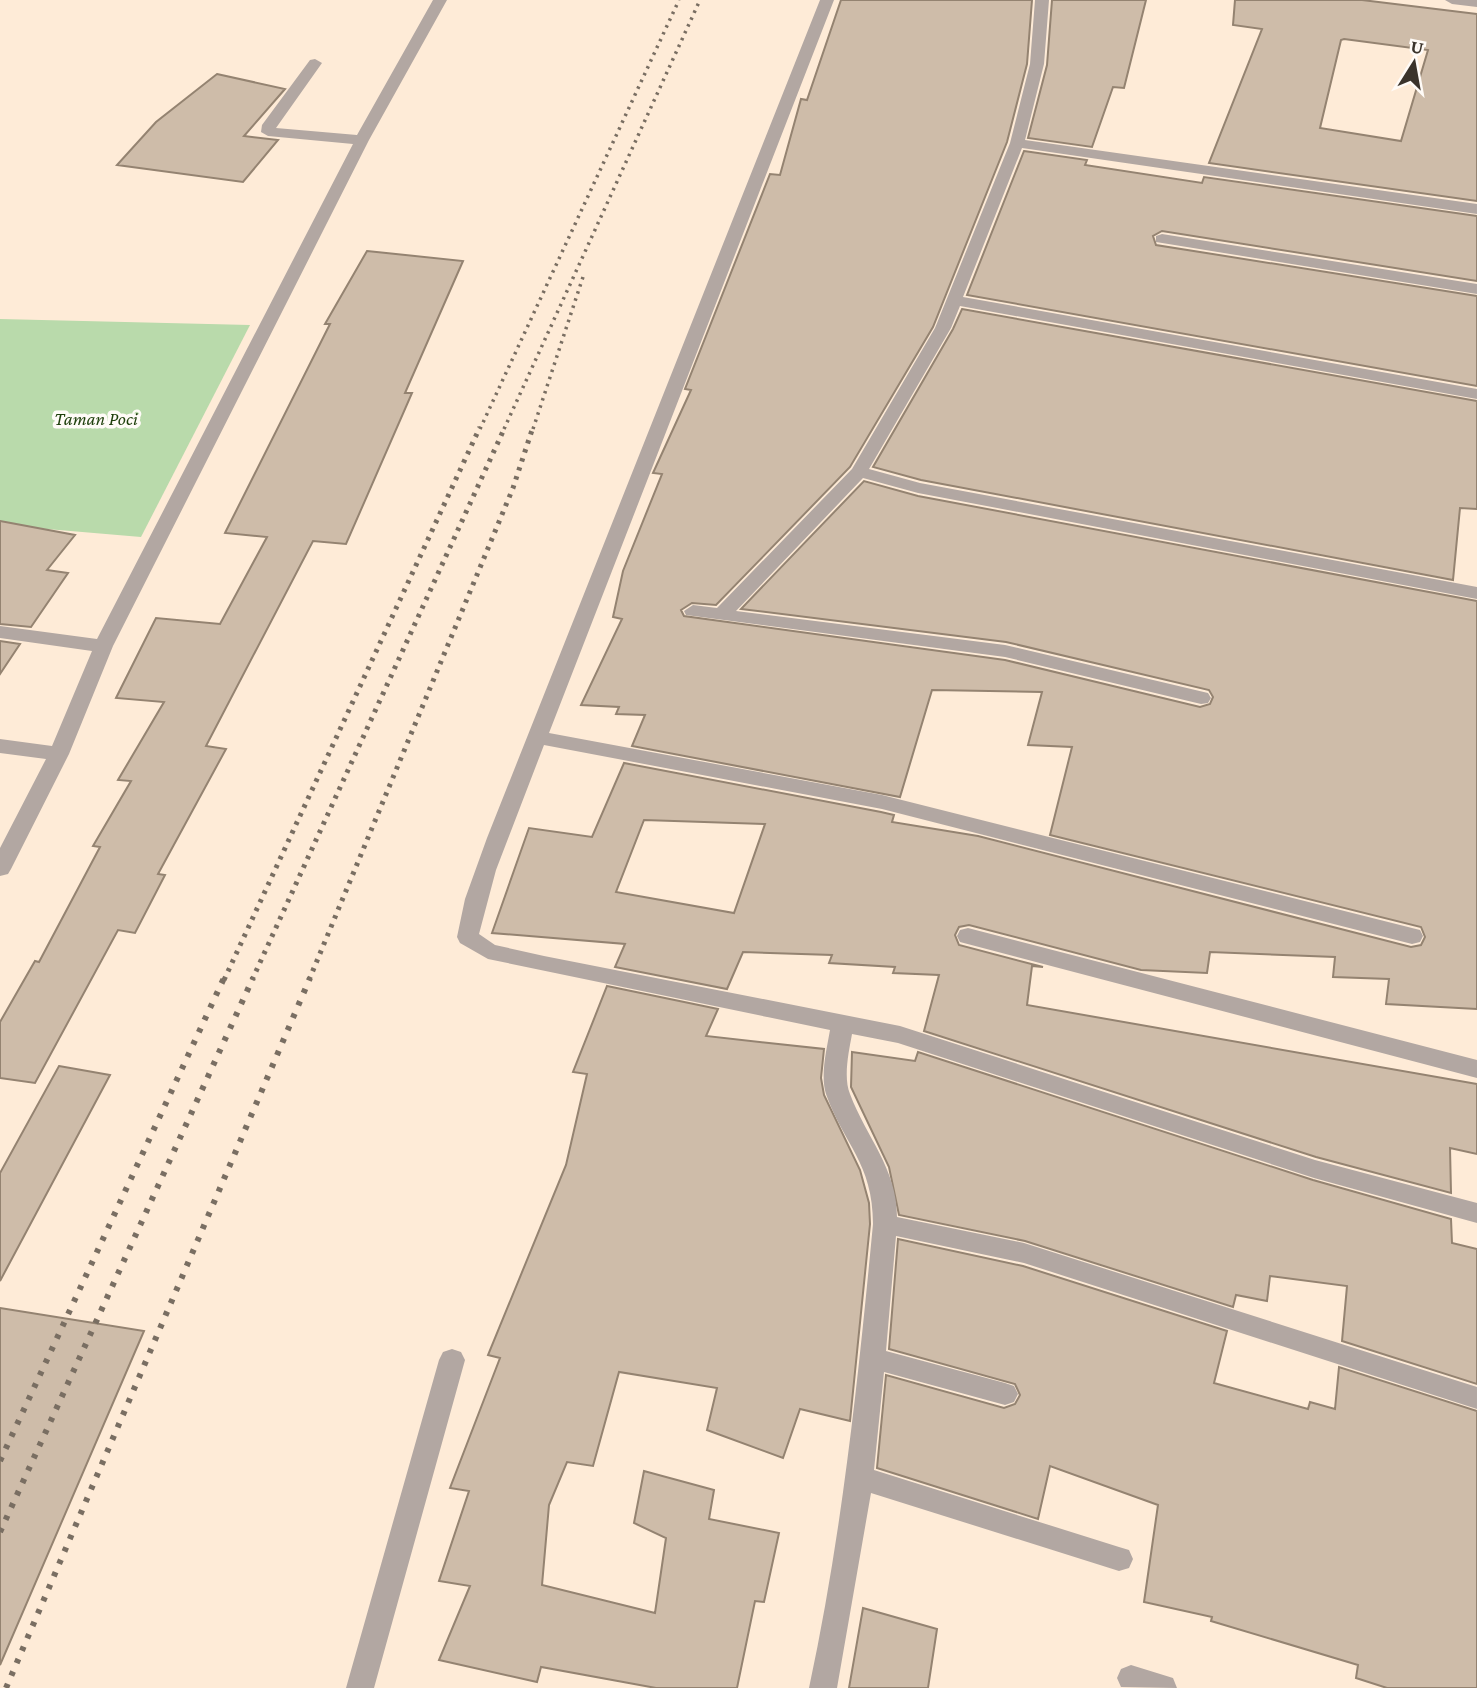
<svg xmlns="http://www.w3.org/2000/svg" width="1477" height="1688" viewBox="0 0 1477 1688" font-family="'Crimson Pro',serif">
<style>
.green{fill:#b9daab}
.building{fill:#cebca9;stroke:#948371;stroke-width:2;fill-rule:evenodd}
.lines{fill:none;stroke-linecap:round;stroke-linejoin:round}
.minor{fill:#b2a7a2;fill-rule:evenodd}
.rail-far2{stroke:#796e62;stroke-width:3.5;stroke-dasharray:2.5 5;stroke-linecap:butt}
.rail-far1{stroke:#796e62;stroke-width:5;stroke-dasharray:3.5 6;stroke-linecap:butt}
.rail{stroke:#796e62;stroke-width:6;stroke-dasharray:4.5 9;stroke-linecap:butt}
.labels{text-anchor:middle;dominant-baseline:central;stroke-width:7;stroke-linejoin:round;paint-order:stroke}
.park-label{font-size:19px;font-style:italic;fill:#1e3f0b;stroke:#fffbf7}
</style>
<rect width="100%" height="100%" fill="#feebd7"/>
<!-- green -->
<path class="green" d="M0,319L250,325L141,537L0,525Z"/>
<!-- building -->
<path class="building" d="M841,0H1032L1027,64L1007,142L933,327L850,467L716,605L692,603L681,610L684,616L1005,660L1200,707L1210,704L1213,697L1209,690L1006,642L741,609L864,481L918,496L1477,601V1009L1386,1004L1389,979L1333,977L1335,957L1210,952L1207,973L1141,970L969,925L959,927L955,935L959,945L1043,967L1032,966L1027,1005L1477,1084V1154L1450,1148L1451,1193L1316,1157L924,1031L939,975L893,973L895,967L829,963L832,955L743,952L727,989L615,967L625,944L492,933L529,828L592,837L624,763L881,812L894,815L892,822L978,836L1411,947L1421,945L1425,937L1421,927L1050,835L1072,747L1028,745L1042,692L932,690L900,797L632,746L645,715L616,714L619,707L581,705L622,619L613,617L623,571L662,474L653,473L691,390L685,389L770,174L780,175L801,99L807,100ZM644,820L765,824L734,913L616,892Z
M1052,0H1146L1124,88L1113,87L1092,147L1028,138L1047,65Z
M1235,0H1362L1477,14V201L1209,163L1262,29L1233,25ZM1344,39L1428,50L1401,141L1320,128L1341,40Z
M217,74L285,89L244,136L278,140L243,182L117,165L156,122Z
M1024,151L1087,160L1085,165L1202,183L1204,177L1477,216V281L1162,231L1153,236L1156,245L1477,296V386L967,295Z
M367,251L463,261L405,393H412L346,544L313,541L206,746L226,749L158,874L165,875L135,933L118,930L35,1083L0,1078V1022L35,961L39,962L100,847L93,846L131,781L118,780L164,702L116,698L156,618L220,624L267,537L225,533L330,324H325Z
M962,309L1477,401V509L1460,508L1453,580L921,480L873,467L953,329Z
M0,521L75,535L47,570L68,573L31,627L0,624Z
M0,641L20,644L0,674Z
M607,986L718,1009L706,1036L824,1049L821,1078L824,1095L860,1170L869,1203L870,1224L850,1421L800,1409L783,1458L707,1430L717,1388L619,1372L593,1466L567,1462L549,1505L542,1585L655,1613L666,1538L634,1523L644,1471L714,1490L709,1519L779,1533L764,1602L755,1601L737,1688H656L541,1667L537,1682L439,1660L470,1586L439,1581L469,1491L450,1488L500,1358L488,1355L566,1165L587,1074L573,1072Z
M852,1052L915,1061L918,1052L1313,1180L1451,1219L1452,1243L1477,1249V1384L1342,1341L1347,1286L1270,1276L1267,1301L1236,1295L1233,1307L1025,1241L899,1215L889,1167L851,1087Z
M59,1066L110,1075L0,1281V1173Z
M898,1239L1023,1266L1227,1331L1214,1383L1308,1409L1310,1402L1335,1409L1339,1367L1477,1411V1688H1387L1356,1678L1358,1665L1211,1621L1212,1617L1144,1602L1158,1505L1050,1466L1038,1519L877,1468L886,1375L1004,1408L1015,1404L1020,1395L1015,1384L889,1349Z
M0,1308L144,1331L0,1665Z
M863,1608L937,1629L928,1688H849Z"/>
<g class="lines">
<!-- minor -->
<path class="minor" d="M433,0H447L369,140L113,646L69,754L11,869L8,874L0,876V848L46,759L0,753V739L52,746L92,651L0,638V626L97,639L353,144L268,136L261,132L262,125L310,60L315,59L322,63L276,128L357,135Z
M820,0H834L549,733L882,795L1412,928L1420,930L1423,936L1420,942L1412,944L882,809L544,745L496,870L479,934L495,945L544,956L900,1026L1315,1160L1477,1203V1223L1314,1178L898,1043L852,1034C849,1051 843,1077 850,1094C866,1137 897,1168 897,1217L1024,1243L1477,1387V1409L1024,1263L896,1236L886,1351L1005,1383L1014,1386L1018,1394L1014,1402L1005,1405L884,1372L874,1470L1119,1547L1129,1550L1133,1559L1129,1568L1119,1571L871,1493L837,1688H809C842,1534 858,1381 873,1224C873,1163 844,1145 826,1094C820,1075 827,1048 830,1030L488,959L460,943L457,937L465,899L487,838Z
M1035,0H1049L1044,64L1025,140L1477,204V214L1022,148L963,297L1477,389V399L960,306L951,328L869,469L920,483L1477,587V599L918,493L863,478L736,611L1005,645L1208,693L1211,698L1208,703L1201,704L1005,657L686,615L684,611L693,605L717,608L852,469L935,328L1010,143L1030,64Z
M1445,0H1477V7L1452,4Z
M1162,234L1477,284V294L1156,242V236Z
M968,928L1477,1060V1078L960,942L957,936L960,930Z
M452,1349L461,1352L465,1360L374,1688H346L439,1360L443,1352Z
M1131,1665L1173,1678L1177,1688L1121,1687L1117,1678L1121,1669Z"/>
<!-- rail-far2 -->
<path class="rail-far2" d="M480,429L679,0
M504,429L700,0
M533,429L583,277"/>
<!-- rail-far1 -->
<path class="rail-far1" d="M224,980L480,427
M252,980L505,427
M309,980L513,488L533,427"/>
<!-- rail -->
<path class="rail" d="M0,1461L224,978
M0,1532L253,978
M6,1688L310,978"/>
</g>
<g class="labels">
<!-- park labels -->
<g class="park-label">
<text x="96" y="418">Taman Poci</text>
</g>
</g>
<!-- north arrow -->
<g transform="translate(1414 63) rotate(11)" stroke="#fffbf7" stroke-width="5" paint-order="stroke">
<path d="M0-5L12 26L0 18L-12 26Z" fill="#3a332b"/>
<text y="-10" font-size="19" font-weight="bold" text-anchor="middle" fill="#3a332b">U</text>
</g>
</svg>
